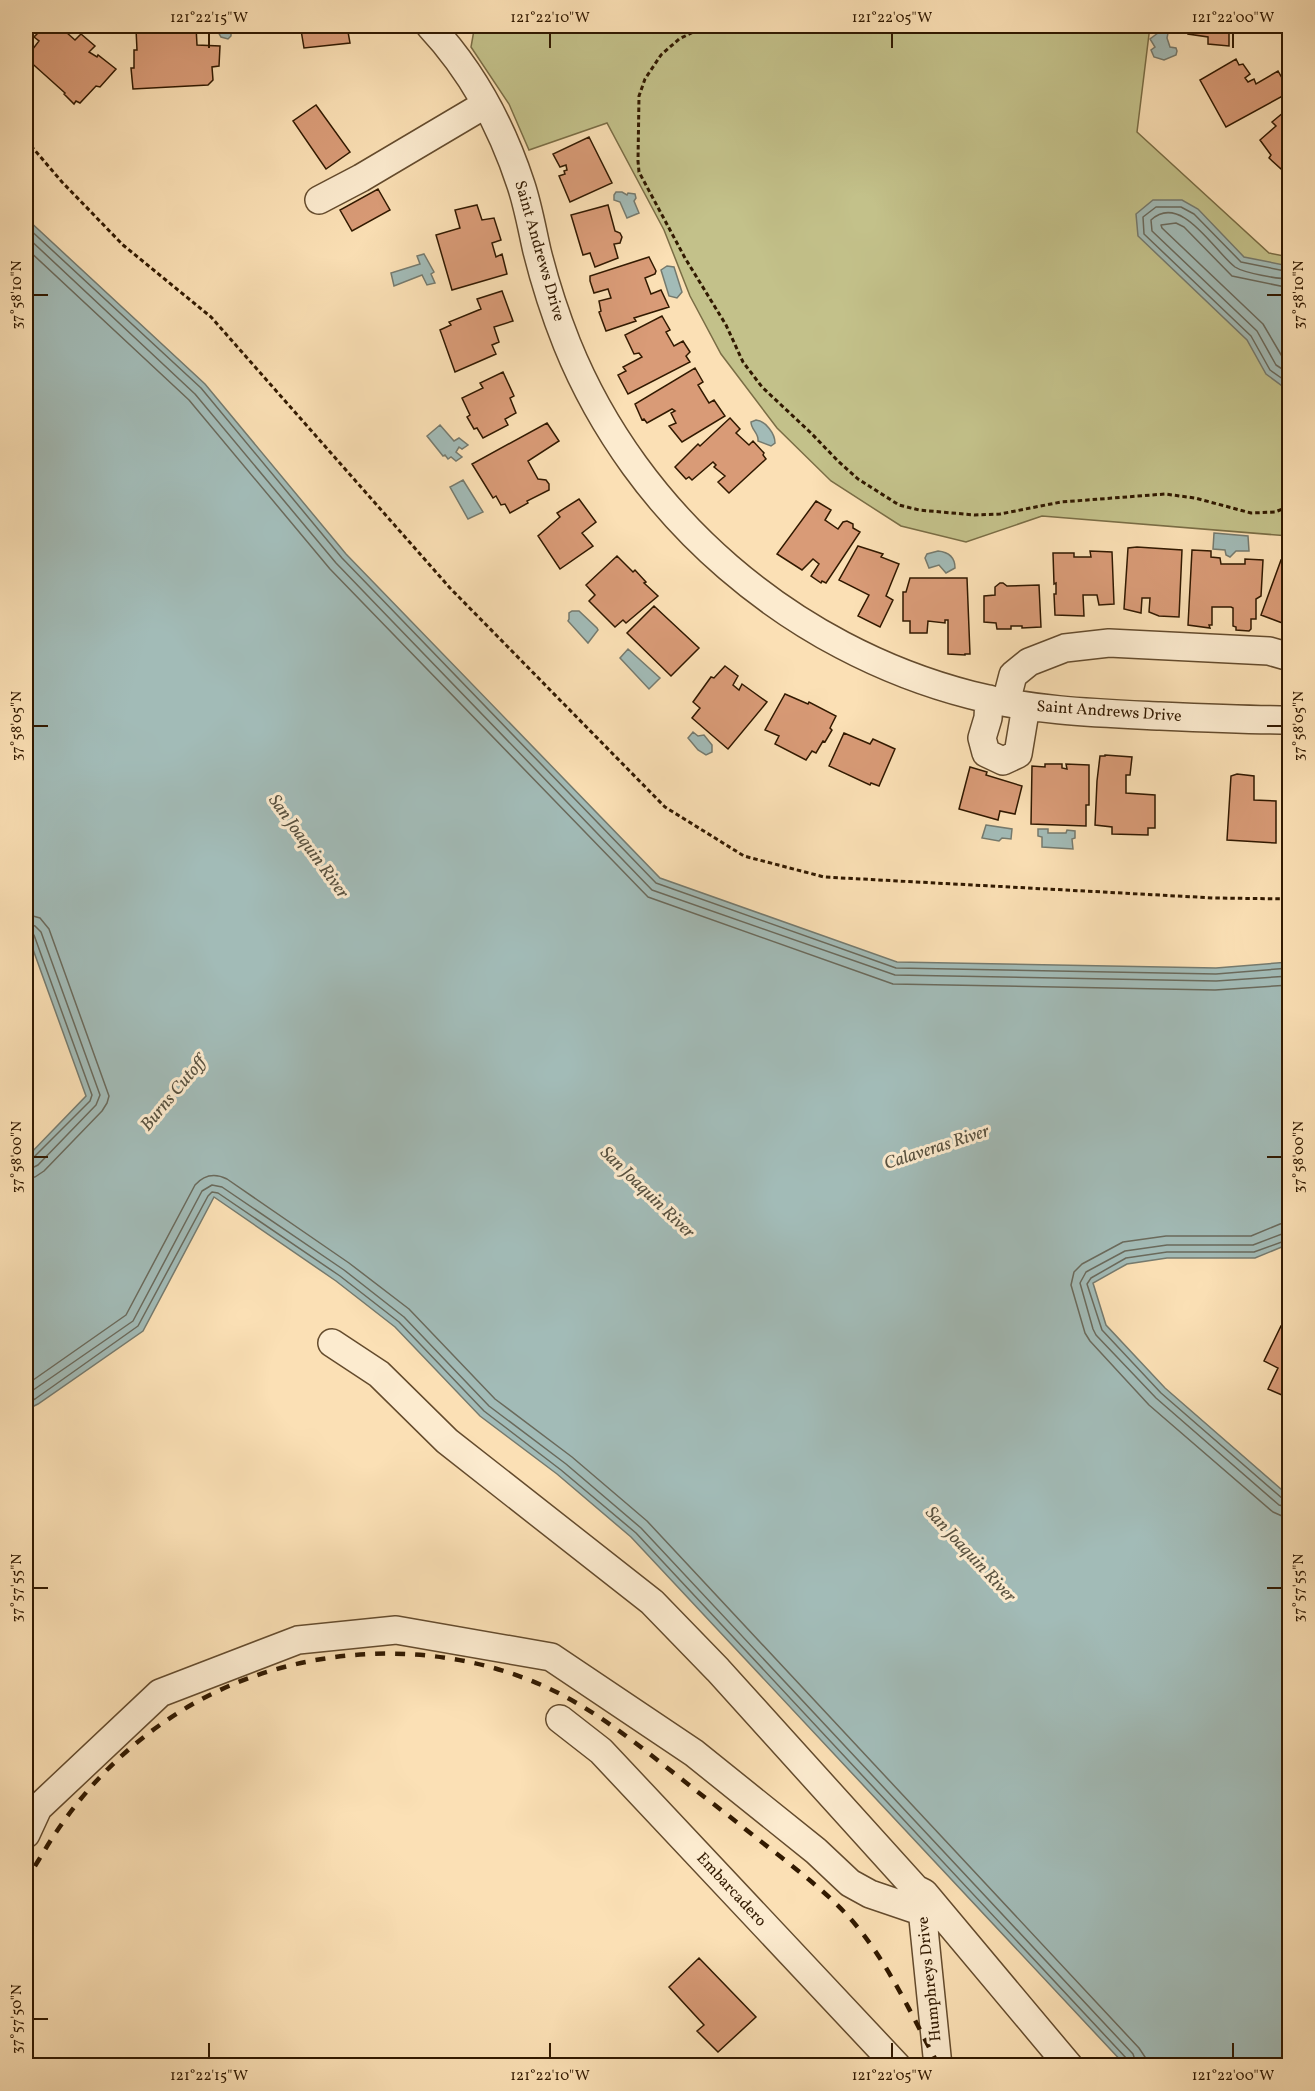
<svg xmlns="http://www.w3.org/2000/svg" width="1315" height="2091" viewBox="0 0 1315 2091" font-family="Vollkorn,serif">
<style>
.green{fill:#c3c18a;stroke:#7a6d45;stroke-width:1.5}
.water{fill:#a2bbb7;stroke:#757a6e;stroke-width:1.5}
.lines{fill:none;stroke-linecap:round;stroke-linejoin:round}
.shore{stroke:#6a6a5c;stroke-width:1.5}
.building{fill:#d99b77;stroke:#311900;stroke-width:1.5}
.minor-casing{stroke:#644b2d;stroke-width:30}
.path{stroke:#311900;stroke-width:3;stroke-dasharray:4.5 3;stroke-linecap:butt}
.minor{stroke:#fcebcf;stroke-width:27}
.rail{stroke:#311900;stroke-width:4.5;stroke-dasharray:10 10;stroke-linecap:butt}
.ticks{fill:none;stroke:#311900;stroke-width:2}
.labels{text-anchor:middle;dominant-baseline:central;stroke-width:6;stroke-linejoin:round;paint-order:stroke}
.street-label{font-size:16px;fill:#311900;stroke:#fcebcf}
.water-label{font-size:18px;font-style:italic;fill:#595240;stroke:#fcebcf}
.neatline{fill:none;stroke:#311900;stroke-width:2}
.ticks-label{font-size:15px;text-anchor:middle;fill:#311900}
</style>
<rect width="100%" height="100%" fill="#fbe0b5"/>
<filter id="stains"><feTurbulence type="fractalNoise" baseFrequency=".00333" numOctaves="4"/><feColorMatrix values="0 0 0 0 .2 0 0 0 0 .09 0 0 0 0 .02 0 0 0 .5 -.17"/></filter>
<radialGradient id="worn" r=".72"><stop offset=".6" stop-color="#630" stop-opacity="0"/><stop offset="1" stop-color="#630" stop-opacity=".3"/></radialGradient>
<!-- green -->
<path class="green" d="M479,26H1150L1137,132L1269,253L1289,257V536L1042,516L966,542L901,526L831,481L777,428L721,354L690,296L664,230L607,123L529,150L509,104L471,47L474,30Z"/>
<!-- water -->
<path class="water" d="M220,26H239L231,31V36L228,39L221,37L217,30Z
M1158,33H1168L1167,38L1170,47L1176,48L1177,51L1176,55L1164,60L1154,57L1151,50L1155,47L1150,39Z
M616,192H622L627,195L628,193L635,194L636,198L634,201L639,213L627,218L620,202L614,200V195Z
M1153,200H1182L1198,209L1244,257L1289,266V391L1266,374L1247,340L1138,236L1136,214Z
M26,218L205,384L346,554L660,878L897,962L1216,968L1289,962V1244L1255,1258H1167L1127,1264L1093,1283L1106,1325L1165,1388L1289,1496V2065H1125L631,1537L557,1474L480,1416L395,1327L336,1281L214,1197L143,1331L38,1404L26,1410V1158L86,1096L26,930Z
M424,254L434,272L431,274L435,283L427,285L422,275L394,286L391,273L420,264L417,256Z
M667,266L674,267L682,292L677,298L669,296L661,270Z
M756,420C766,421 775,434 775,443L771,446L758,441C759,433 751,430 751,422Z
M440,425L454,441L459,438L468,445L462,449L459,447L456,452L462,457L456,461L451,457L448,459L445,455L443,456L427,436Z
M463,480L483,512L468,519L450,487Z
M1214,533L1248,536L1249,551H1236L1230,557L1226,555L1225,550L1213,549Z
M938,551C948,552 955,556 955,568L946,573L939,565L929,568L925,558L927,554Z
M572,611H579L597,628L598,630L588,643L568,621L569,619V613Z
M628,649L660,678L649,689L620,658Z
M693,732L698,736L704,735L712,745V752L706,755L698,750L688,738Z
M986,825L1012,829L1011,839L1002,838L999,841L982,838Z
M1038,829H1048V833H1066L1067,830L1075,831V838L1072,839L1073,849L1042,847V837L1038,836Z"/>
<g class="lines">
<!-- shore -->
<path class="shore" d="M26,226L201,388L342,558L656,883L896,968L1216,974L1290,968
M26,236L195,394L336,563L652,890L895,975L1216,981L1290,976
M26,248L189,400L330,569L648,897L893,984L1215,990L1290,985
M1290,272L1241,262L1194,214L1181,207H1156L1143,217L1144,234L1251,336L1270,370L1290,384
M1290,279C1278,279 1244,273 1235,267C1214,251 1181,192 1151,220L1152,231L1257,331L1276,365L1290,374
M1290,288L1232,276L1184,227L1176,223L1161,225L1162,228L1263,324L1283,358L1290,363
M26,914L40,918L49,929L109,1096L107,1103L102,1111L44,1171L35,1177L26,1178
M26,923L35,926L41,932L100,1095L96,1105L38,1165L32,1168L26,1169
M26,931L30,932L34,935L92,1095L90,1101L32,1159L26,1161
M1290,1222L1280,1224L1251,1236H1166L1123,1242L1082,1264L1074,1272L1071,1285L1085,1333L1090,1341L1149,1405L1273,1512L1282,1516L1290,1517
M1290,1231L1253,1245H1167L1125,1251L1086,1272L1080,1283L1093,1329L1096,1335L1156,1398L1279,1505L1290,1508
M1290,1239L1254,1252H1167L1126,1258L1091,1278L1087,1284L1102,1330L1161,1393L1283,1499L1290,1500
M26,1385L126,1315L195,1185C204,1175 215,1173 227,1179L349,1263L409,1309L495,1399L572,1457L647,1521L1139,2048L1145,2057L1146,2066
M26,1395L133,1321L202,1191L212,1185L222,1187L344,1270L404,1317L489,1406L566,1464L641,1528L1133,2054L1137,2066
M26,1403L35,1399L138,1326L208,1196L212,1192L218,1193L340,1276L399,1322L484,1411L561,1470L636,1533L1127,2059L1129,2066"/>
</g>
<!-- building -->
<path class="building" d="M45,26H63L68,30L66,32L75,40L81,34L95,46L89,52L97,57L98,55L116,69L100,87L96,86L80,103L76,101L74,104L64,94L65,93L26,58L39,41L34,37Z
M174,26H196L197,45L220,46L219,66L212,67L213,80L208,85L133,89L131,68H134V50H137L136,29L174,28Z
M291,26H347L350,43L304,48L301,30H291Z
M1189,26H1229V46L1208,44V37L1188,34Z
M1236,59L1239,65L1243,64L1250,74L1245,78L1248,82L1254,79L1256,84L1278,71L1290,92L1226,127L1200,80Z
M316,105L350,152L326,169L293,121Z
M1290,107V177L1269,158L1271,155L1260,140L1276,126L1272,122Z
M589,137L612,183L570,202L559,176L565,174L564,171L567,170L566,165L560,167L553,154Z
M378,189L390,210L352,231L340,210Z
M477,205L482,220L494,218L501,240L492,243L496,257L502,254L507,274L452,290L436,235L460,228L455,210Z
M608,205L615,231L620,233L622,237L620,243L614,244L618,258L595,267L590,253L583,255L571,215Z
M649,257L656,271L655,274L645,278L651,294L661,290L669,307L634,318L636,321L606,331L599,312L601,311L599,301L611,298L608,289L594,293L590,281V276Z
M502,291L513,321L494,327L499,342L492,345L496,354L455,372L440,330L451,325L449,322L481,309L477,299Z
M662,316L670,330L666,332L674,346L683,341L690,352L686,356L690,362L628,394L618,375L626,371L623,367L642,357L639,353L634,354L625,335Z
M695,368L703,382L698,385L709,403L714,400L725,416L682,442L669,426L676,423L671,413L675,411L672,409L647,423L644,419L642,420L635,404Z
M503,372L514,396L510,398L516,413L505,419L508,425L483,438L477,428L474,429L467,417L470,415L462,398L483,388L480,383Z
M730,418L740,429L736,433L749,445L753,441L764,453L763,455L766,459L729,493L718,482L725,476L714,467L716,465L713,462L692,480L689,477L686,479L675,467L698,444L700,446Z
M547,423L559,441L528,461L538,479L546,480L549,484V490L527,501L528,503L510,513L505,504L501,505L496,496L493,498L472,464Z
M579,499L596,522L582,533L593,546L560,569L538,536L560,517L557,513Z
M816,501L831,510L825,520L838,529L843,522L847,521L853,524V528L860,532L826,583L822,581L821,583L811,576L819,564L813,559L802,570L777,554Z
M858,546L883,554L881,557L899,564L886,596L893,600L880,627L858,616L869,595L839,580Z
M1137,547L1182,550L1179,617L1159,616L1149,612L1150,598H1142L1141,613L1124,609L1128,548Z
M1192,550L1211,551V557L1220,558L1221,564H1245V559L1263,560L1261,596L1256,599V619H1251V629L1249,631L1236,630V627L1233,626V608L1231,607H1212V625H1209L1210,628L1188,625Z
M1090,551L1112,552L1114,604L1099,605L1097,595H1083L1084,616L1055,615L1054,594H1056V583L1054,584L1053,553H1074V557H1091Z
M617,556L633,572L635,570L646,582L644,583L658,596L626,623L623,620L615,627L589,601L595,595L586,585Z
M1281,560L1288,563L1290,560V626L1261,615Z
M910,578H967L970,654H965V655L948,654V620H945V623L928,621L927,633H910V621H903V592H906Z
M1000,583H1003L1007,586L1039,585L1041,627L1022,628V626H1011V629H997L996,623L984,622V596L995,595V587Z
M654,606L699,648L671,676L627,633Z
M725,666L738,676L733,685L739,690L742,684L767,702L728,749L692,718L700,708L693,702L711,677L714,678Z
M785,694L808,704L809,702L836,716L830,728L832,730L825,742L823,741L816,753L812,751L806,760L775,744L779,736L765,730Z
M844,733L870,744L873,739L895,749L879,786L871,783L870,785L829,766Z
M1105,755L1132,757L1130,775H1126V793L1155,795V828H1148V835L1112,834V827L1095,825L1097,781L1100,756H1105Z
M1045,764H1062V768L1067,769L1066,764L1089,765V805H1086V826L1031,824L1032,766L1045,767Z
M970,767L987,772L986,775L1022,786L1015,814L1000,811L998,820L959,809Z
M1237,774L1254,776V800L1276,801V843L1227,840L1231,776Z
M1281,1326L1290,1329V1403L1286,1402L1289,1398L1268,1389L1278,1368L1264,1361Z
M699,1958L756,2017L718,2052L697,2031L704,2025L669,1987Z"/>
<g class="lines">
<!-- minor casing -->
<g class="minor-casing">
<path id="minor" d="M430,26C472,71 502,127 521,185C528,206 532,229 537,251C545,283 555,314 567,344C637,517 792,649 971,695C1033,711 1096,713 1160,716C1203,718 1246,720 1290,720
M319,200L361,178L486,104
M989,699L988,718L982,738L986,753L1003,761L1018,754L1026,706
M1006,702L1013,675L1029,662L1065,648L1109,643L1269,651L1290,657
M332,1343L379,1374L447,1441L652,1602L718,1670L916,1889L924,1893L1069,2066
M560,1719L601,1751L897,2066
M26,1834L38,1808L160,1693L298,1640L396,1630L551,1657L694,1753L816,1851L850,1883L870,1894L923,1912
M924,1894L922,1909L938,2066"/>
</g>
<!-- path -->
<path class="path" d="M706,26L679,39L661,55L645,79L639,96L638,161L639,172L685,258L726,325L743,362L762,387L811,433L838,461L858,479L899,505L919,510L975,515L1000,514L1061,502L1165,494L1195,498L1251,513L1275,512L1290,506
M26,140L62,182L123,245L211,317L450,588L665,807L744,856L824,877L1214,898L1290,899"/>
<!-- minor -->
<use href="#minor" class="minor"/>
<!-- rail -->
<path class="rail" d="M26,1884C30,1873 37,1863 43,1853C79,1792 129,1741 191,1705C297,1644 436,1636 548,1688C606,1715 656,1760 707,1799C732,1818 756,1838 781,1857C807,1878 833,1898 855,1924C890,1966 913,2018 939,2066"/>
</g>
<!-- ticks -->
<path class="ticks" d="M209,33V48M550,33V48M892,33V48M1233,33V48M33,295H48M1267,295H1282M33,726H48M1267,726H1282M33,1157H48M1267,1157H1282M33,1588H48M1267,1588H1282M33,2019H48M209,2043V2058M550,2043V2058M892,2043V2058M1233,2043V2058"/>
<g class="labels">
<!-- street labels -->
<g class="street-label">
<text transform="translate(539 251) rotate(74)">Saint Andrews Drive</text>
<text transform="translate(1109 712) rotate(4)">Saint Andrews Drive</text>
<text transform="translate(731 1890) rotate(47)">Embarcadero</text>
<text transform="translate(930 1979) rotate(-96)">Humphreys Drive</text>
</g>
<!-- water labels -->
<g class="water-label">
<text transform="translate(308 847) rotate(54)">San Joaquin River</text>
<text transform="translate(174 1094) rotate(-50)">Burns Cutoff</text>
<text transform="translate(937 1148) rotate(-18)">Calaveras River</text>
<text transform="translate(647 1193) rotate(44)">San Joaquin River</text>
<text transform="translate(970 1555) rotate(47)">San Joaquin River</text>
</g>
</g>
<!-- margin -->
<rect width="1315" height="2091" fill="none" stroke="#fbe0b5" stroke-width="66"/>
<rect x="33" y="33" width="1249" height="2025" class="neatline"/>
<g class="ticks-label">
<text x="209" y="22">121°22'15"W</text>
<text x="550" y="22">121°22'10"W</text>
<text x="892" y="22">121°22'05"W</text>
<text x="1233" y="22">121°22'00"W</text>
<text transform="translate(16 295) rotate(-90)" y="5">37°58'10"N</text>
<text transform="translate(1298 295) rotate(-90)" y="5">37°58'10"N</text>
<text transform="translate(16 726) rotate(-90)" y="5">37°58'05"N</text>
<text transform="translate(1298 726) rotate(-90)" y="5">37°58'05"N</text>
<text transform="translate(16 1157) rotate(-90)" y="5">37°58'00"N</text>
<text transform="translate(1298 1157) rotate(-90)" y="5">37°58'00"N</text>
<text transform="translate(16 1588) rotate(-90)" y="5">37°57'55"N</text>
<text transform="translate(1298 1588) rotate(-90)" y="5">37°57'55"N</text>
<text transform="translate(16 2019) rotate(-90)" y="5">37°57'50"N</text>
<text x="209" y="2080">121°22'15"W</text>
<text x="550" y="2080">121°22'10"W</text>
<text x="892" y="2080">121°22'05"W</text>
<text x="1233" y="2080">121°22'00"W</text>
</g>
<rect width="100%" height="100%" filter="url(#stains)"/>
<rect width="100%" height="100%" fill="url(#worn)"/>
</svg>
